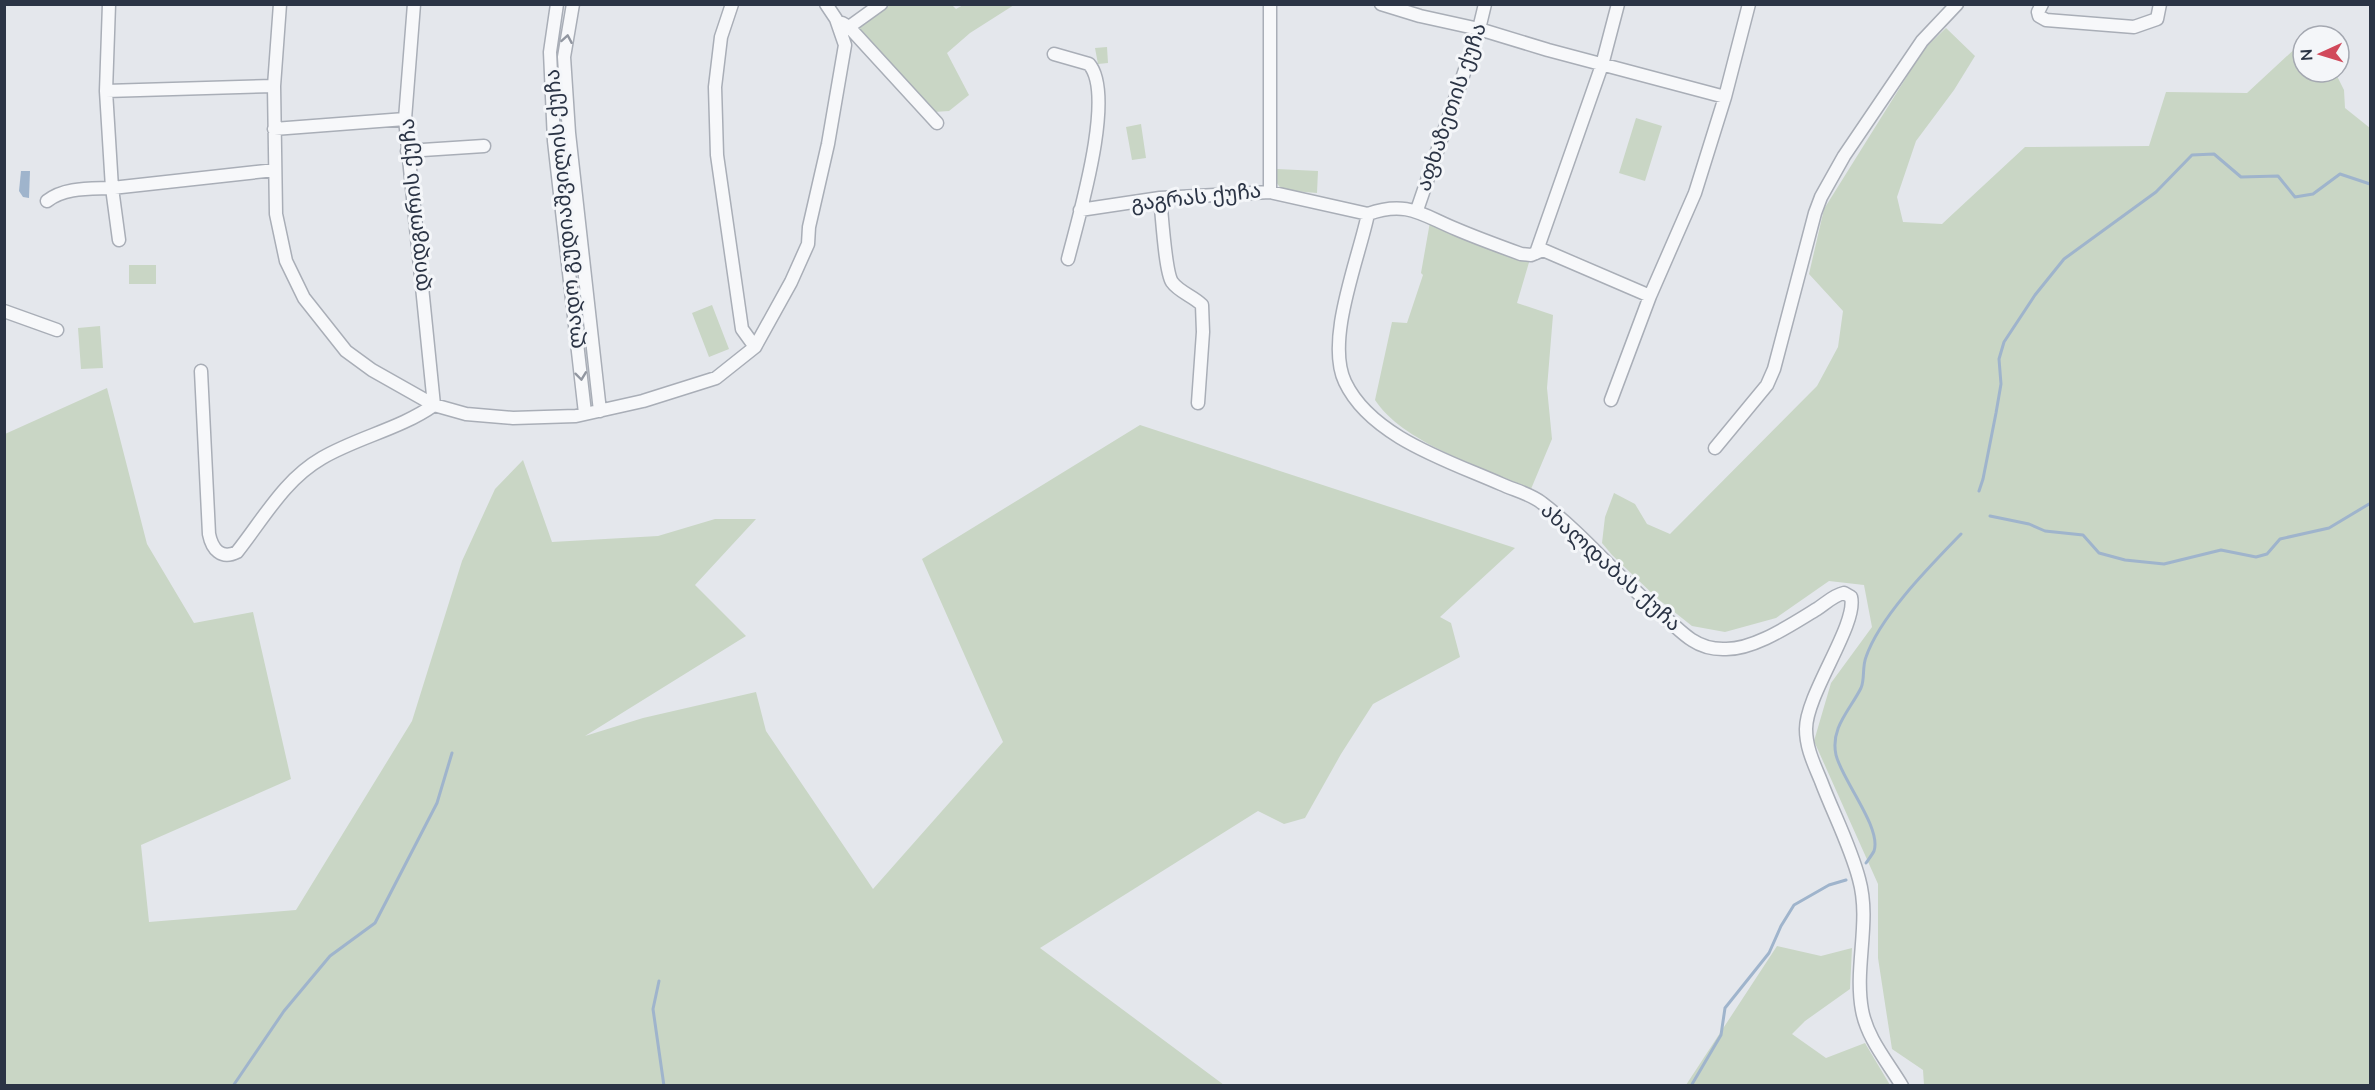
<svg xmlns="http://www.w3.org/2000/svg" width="2375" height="1090" viewBox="0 0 2375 1090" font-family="'Nunito Sans','Noto Sans Georgian',sans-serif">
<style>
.green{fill:#c9d6c5}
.water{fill:#9fb4cc}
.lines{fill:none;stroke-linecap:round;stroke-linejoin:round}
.stream{stroke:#9fb4cc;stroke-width:3}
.minor-casing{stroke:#a9aeb7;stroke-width:15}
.minor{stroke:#f7f8fa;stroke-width:12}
.oneway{stroke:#9196a0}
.labels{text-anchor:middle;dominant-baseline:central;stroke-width:6;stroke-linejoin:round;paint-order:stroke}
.street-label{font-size:21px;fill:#2b3445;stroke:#f4f6f9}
</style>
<rect width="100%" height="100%" fill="#e4e7ec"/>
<!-- green -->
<path class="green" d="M890,5H952L956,9L963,5H1014L970,33L947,53L969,95L949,111L934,112L858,27Z
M1946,28L1975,56L1954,90L1916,141L1897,197L1903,222L1942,224L2025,147L2149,146L2166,92L2247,93L2300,44L2303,46V72H2335L2344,90L2345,108L2370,128V1085H1924L1923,1070L1892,1049L1878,958V884L1814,741L1831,683L1872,627L1864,585L1829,581L1776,618L1725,632L1692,626L1658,599L1612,555L1602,543L1605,517L1614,493L1635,504L1647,524L1670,534L1817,386L1838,347L1843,311L1809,274L1824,209L1924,49Z
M1107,47L1108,63L1098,64L1095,48Z
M1636,118L1662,126L1645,181L1619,173Z
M1141,124L1146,158L1132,160L1126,127Z
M1277,169L1318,171L1317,193L1282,190L1276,182Z
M1430,222L1530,259L1517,303L1553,315L1547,388L1552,439L1531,489C1484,468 1403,443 1375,400L1392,322L1407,323L1423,275L1421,273Z
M129,265H156V284H129Z
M712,305L729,349L709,357L692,313Z
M100,326L103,368L81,369L78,328Z
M107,388L147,544L194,623L253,612L291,779L141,845L149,922L296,910L412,721L462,561L495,489L523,460L552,542L658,536L715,519H756L695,585L746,636L585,736L643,718L756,692L766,731L873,889L1003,742L922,559L1140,425L1515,548L1440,617L1451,623L1460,657L1373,704L1341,754L1305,818L1284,824L1258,811L1040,948L1224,1085H5V434Z
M1777,946L1821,956L1852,948L1850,989L1805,1021L1792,1034L1826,1058L1865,1043L1890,1085H1686Z"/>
<!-- water -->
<path class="water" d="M21,171H30L29,198L23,197L19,191Z"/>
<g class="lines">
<!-- stream -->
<path class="stream" d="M1979,491L1983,479L1996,413L2001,384L1999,359L2004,342L2035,295L2064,259L2156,192L2192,155L2214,154L2241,177L2278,176L2295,197L2313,194L2340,174L2370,184
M1990,516L2029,524L2045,531L2083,535L2099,553L2125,560L2164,564L2221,550L2256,557L2267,554L2280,539L2329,528L2369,504L2370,505
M1866,863C1868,860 1872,855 1874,851C1882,828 1842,780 1836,755C1830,728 1850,710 1861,688C1865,679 1862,667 1866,657C1880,616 1931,565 1961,534
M659,981L653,1009L664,1086
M233,1086L284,1011L330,956L375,923L437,803L452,753
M1691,1086L1721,1035L1725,1008L1769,953L1781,926L1794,905L1829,885L1846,880"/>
<!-- minor casing -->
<g class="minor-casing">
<path id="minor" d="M109,4L106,91L112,188L275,170
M280,4L274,86L276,214L286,261L304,298L346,351L372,370L434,405L466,414L513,418L576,416L643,401L716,378L755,347L791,282L808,244L809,227L828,144L845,45L836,19L826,4
M557,4L550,52L554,141L585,413
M573,4L564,57L569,133L600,411
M732,4L721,37L715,87L717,155L742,329L755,347
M1270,4V192
M1381,4L1420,16L1479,29L1548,50L1725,97
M2042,4L2038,12L2039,16L2046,20L2134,27L2157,19L2160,4
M842,23L849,27L881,4
M849,27L937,123
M1054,54L1089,64C1116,95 1078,219 1068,259
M106,91L274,86
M274,129L405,119
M407,151L484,146
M1160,198C1162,214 1165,271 1172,282C1179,292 1193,296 1202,305L1203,332L1198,403
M47,201C65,187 90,189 112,188L119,240
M1080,210L1160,198L1270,192L1368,214
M1417,210L1479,29L1485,4
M1368,214C1359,258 1325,340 1345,382C1371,437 1449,461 1501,484C1514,490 1531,494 1542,503C1588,538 1623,584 1668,620C1676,627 1684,635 1692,640C1701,646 1712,649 1723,649C1753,651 1792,624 1817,609C1826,603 1834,595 1844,593L1851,597C1858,624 1806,694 1806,729C1806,748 1814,764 1821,781C1833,813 1850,845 1859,879C1871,922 1854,966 1862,1010C1867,1038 1887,1061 1902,1086
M1368,214C1407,200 1422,215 1456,229C1477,238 1499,246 1521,254L1531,255L1543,250L1650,296
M1536,253L1602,65L1618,4
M4,311L57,330
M201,371L209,534C212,549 221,560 237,552C264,518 284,480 322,458C358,437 400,429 434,405L405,119L414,4
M1611,400L1650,296L1695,193L1725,97L1749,4
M1715,448L1767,385L1774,369L1815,213L1821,197L1844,156L1922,41L1957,4"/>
</g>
<!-- minor -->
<use href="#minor" class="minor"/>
</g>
<!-- one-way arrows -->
<defs><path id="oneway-chevron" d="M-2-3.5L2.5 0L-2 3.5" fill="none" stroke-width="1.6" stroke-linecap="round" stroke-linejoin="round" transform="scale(1.5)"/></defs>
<g class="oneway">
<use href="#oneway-chevron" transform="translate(567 39) rotate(-80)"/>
<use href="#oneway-chevron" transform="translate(581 376) rotate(83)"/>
</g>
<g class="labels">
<!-- street labels -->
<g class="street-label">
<text transform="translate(1451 107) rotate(-71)">აფხაზეთის ქუჩა</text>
<text transform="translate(1196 197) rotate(-6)">გაგრას ქუჩა</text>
<text transform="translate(414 205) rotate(-95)">დიდგორის ქუჩა</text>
<text transform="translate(564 209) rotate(-95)">ლადო გუდიაშვილის ქუჩა</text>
<text transform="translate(1611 567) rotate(42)">ახალდაბას ქუჩა</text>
</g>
</g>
<!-- border -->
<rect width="2375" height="1090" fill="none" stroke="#2b3445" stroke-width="12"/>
<!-- north arrow -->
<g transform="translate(2321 54) rotate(266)"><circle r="28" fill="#f4f6f9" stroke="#a4a8b1" stroke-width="1.5"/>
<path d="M0-4.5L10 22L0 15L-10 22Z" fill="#d1495b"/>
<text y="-9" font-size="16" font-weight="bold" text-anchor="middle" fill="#2b3445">N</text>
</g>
</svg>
